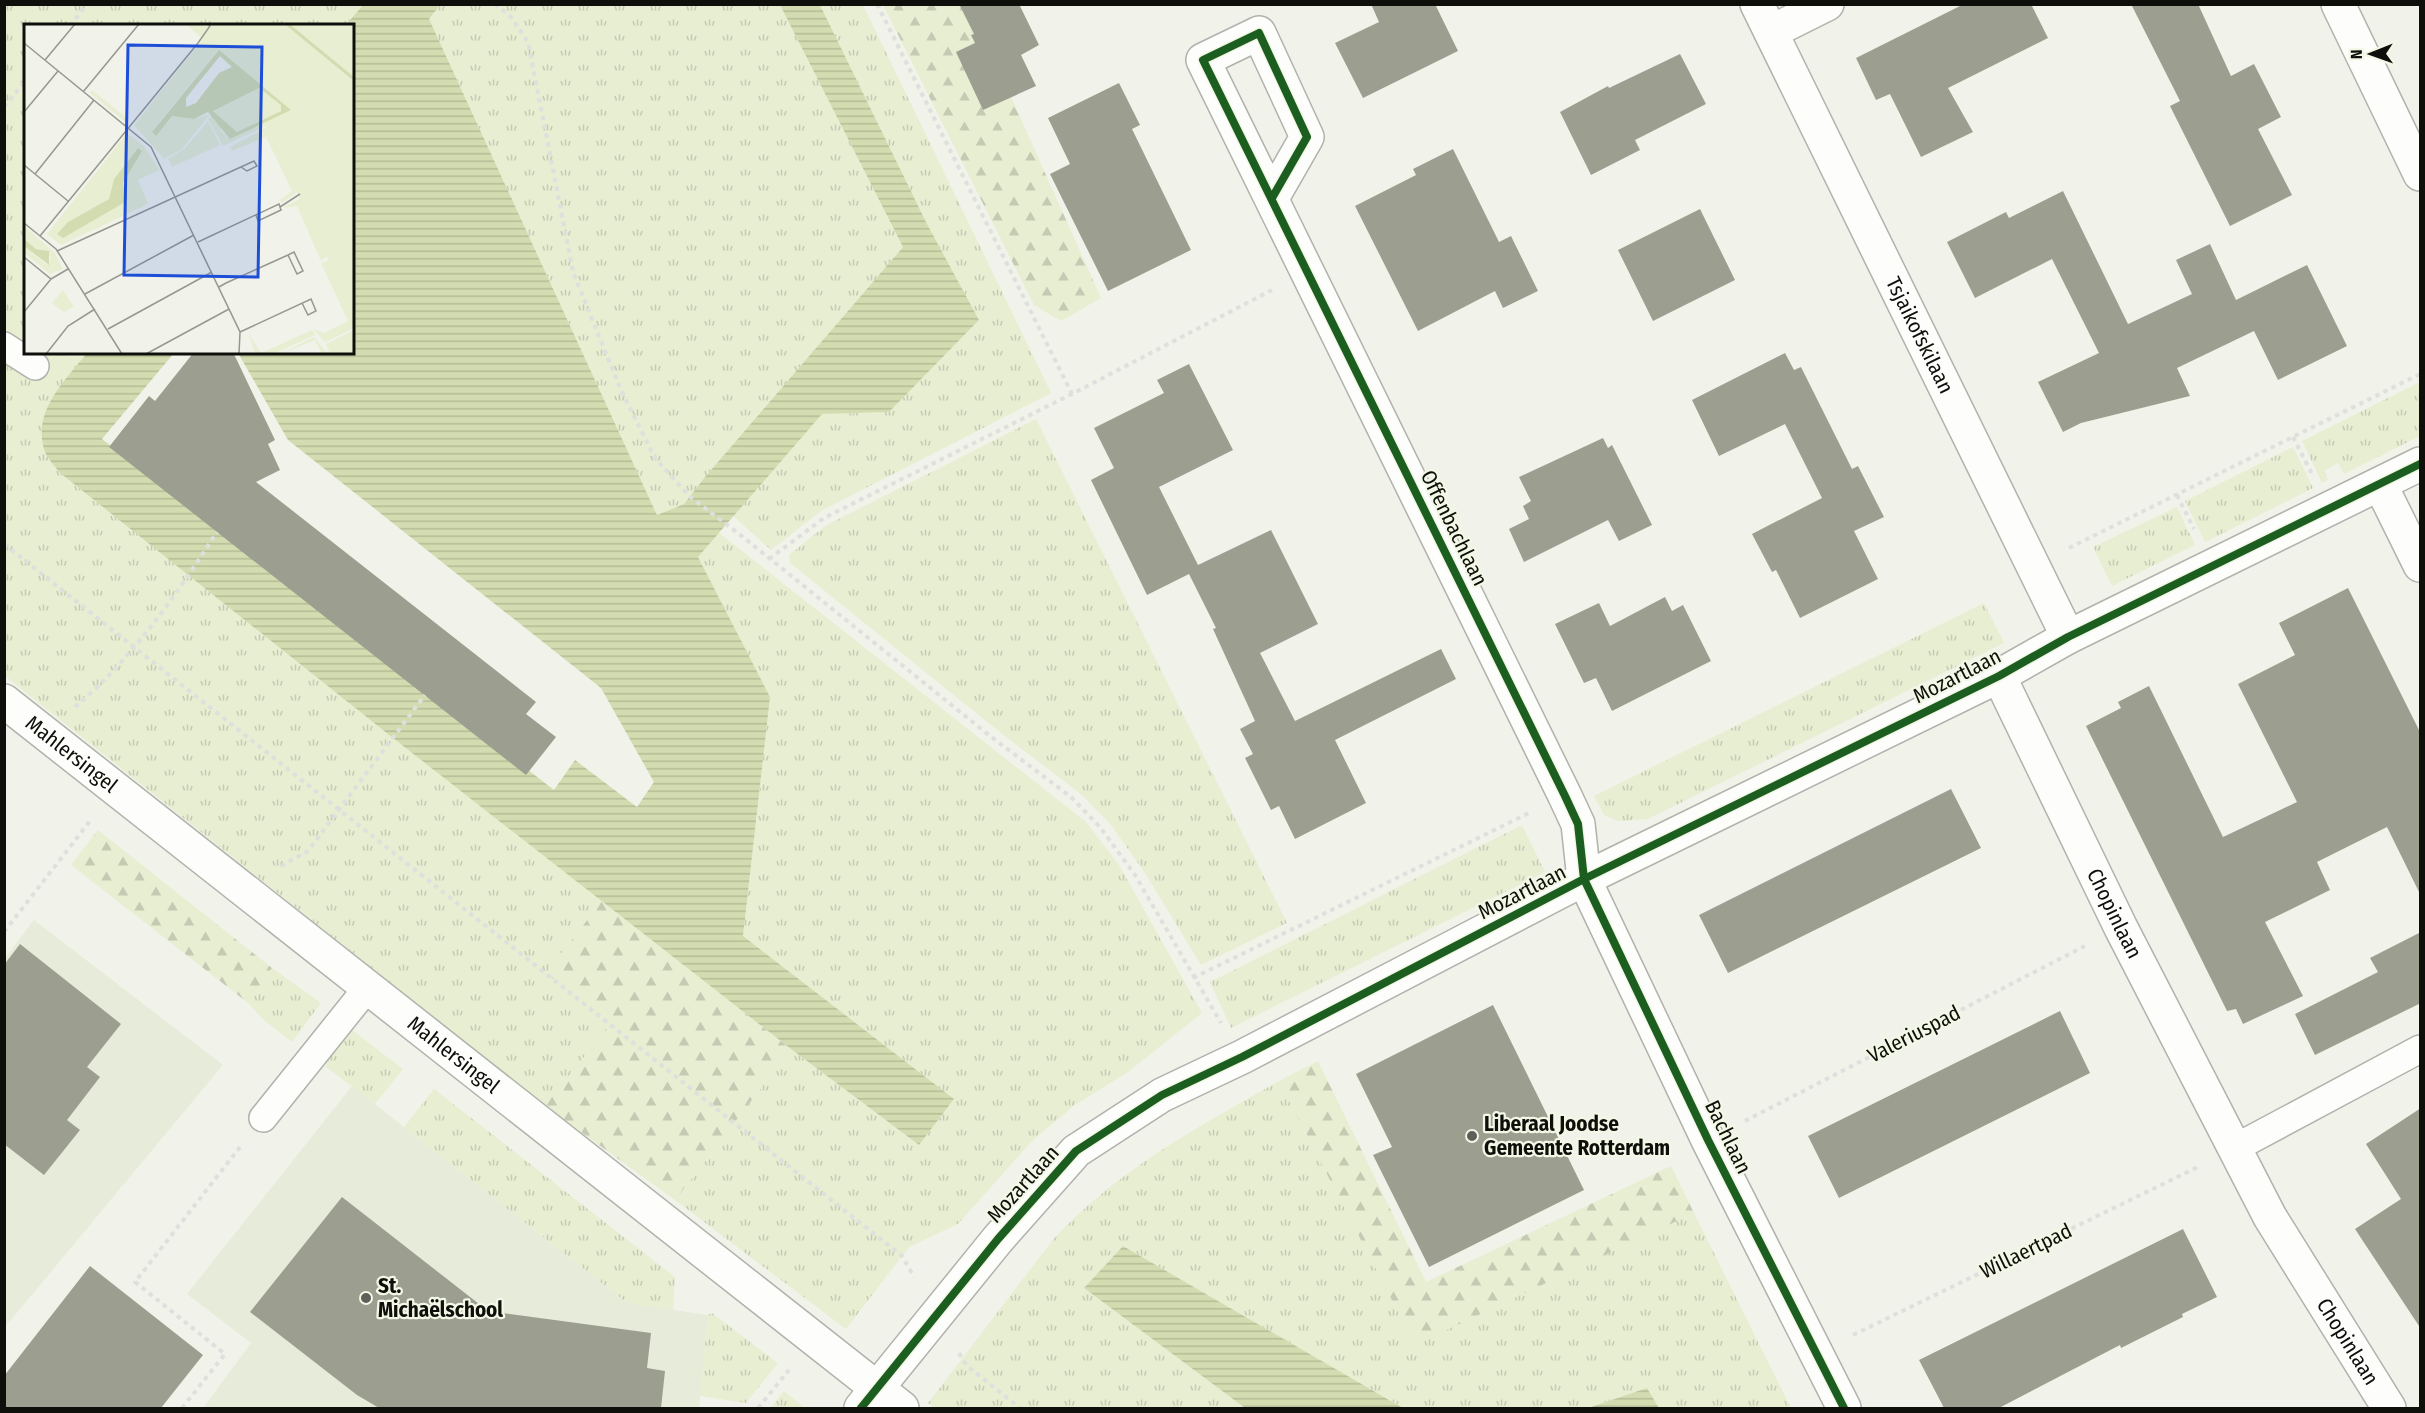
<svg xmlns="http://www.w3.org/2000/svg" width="2425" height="1413" viewBox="0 0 2425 1413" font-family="'Fira Sans Condensed',sans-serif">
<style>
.built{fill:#e7ebda}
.grass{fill:url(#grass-tufts)}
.forest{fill:url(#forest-firs)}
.water{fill:url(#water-rules)}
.building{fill:#9c9f90}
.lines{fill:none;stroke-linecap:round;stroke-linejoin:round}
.lane-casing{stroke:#b0b2ab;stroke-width:30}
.street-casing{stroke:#b0b2ab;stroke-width:36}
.path{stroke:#dfdfdd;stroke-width:4;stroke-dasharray:4.5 4.5;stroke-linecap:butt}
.lane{stroke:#fdfdfc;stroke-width:27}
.street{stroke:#fdfdfc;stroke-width:33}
.cycleway-casing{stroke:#f3f7e6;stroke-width:11}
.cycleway{stroke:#1b5e20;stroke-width:8}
.poi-dot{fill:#5d5f58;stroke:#f3f7e6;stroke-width:2}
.labels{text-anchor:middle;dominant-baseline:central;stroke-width:4.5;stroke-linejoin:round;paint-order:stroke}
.street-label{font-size:21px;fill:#0e0f0a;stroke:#f3f7e6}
.poi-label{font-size:21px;font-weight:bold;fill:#0e0f0a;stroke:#f3f7e6;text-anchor:start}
.inset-river{fill:none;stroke:#d3dcb0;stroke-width:3}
.inset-road{fill:none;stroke:#969890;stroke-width:1.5}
.view{fill:#1d4ed8;fill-opacity:0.15;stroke:#1d4ed8;stroke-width:3}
.inset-edge{fill:none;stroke:#0e0f0a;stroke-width:3}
</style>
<defs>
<pattern id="grass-tufts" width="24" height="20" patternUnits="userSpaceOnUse" patternTransform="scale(1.5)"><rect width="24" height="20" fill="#e7eed2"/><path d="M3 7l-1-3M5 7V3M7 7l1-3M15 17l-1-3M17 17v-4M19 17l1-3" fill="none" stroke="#c5cbb3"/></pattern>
<pattern id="forest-firs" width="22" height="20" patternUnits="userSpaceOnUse" patternTransform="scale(1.5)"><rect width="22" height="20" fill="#e7eed2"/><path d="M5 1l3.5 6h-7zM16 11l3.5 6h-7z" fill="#c5cbb3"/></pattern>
<pattern id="water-rules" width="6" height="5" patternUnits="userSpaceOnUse" patternTransform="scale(1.5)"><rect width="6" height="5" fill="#d3dcb0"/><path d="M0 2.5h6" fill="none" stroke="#b4bc96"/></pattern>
</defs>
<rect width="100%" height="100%" fill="#f1f3ea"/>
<!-- built -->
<path class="built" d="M34,920L223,1065L5,1327V958Z
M352,1086L627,1303L708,1315L699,1408H203L251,1343L187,1294Z"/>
<!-- grass -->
<path class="grass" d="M441,4L780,5L903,247L705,477L684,504L657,515L429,19Z
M4,5H409L352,26H26V352L130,353L59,471L602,901L546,973L610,1025L545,1106L5,676Z
M820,5H863L1051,393L821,511L771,550L732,515L822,414L889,412L979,320L926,222Z
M2420,382V436L2344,474L2338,463L2324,471L2328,480L2322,483L2302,441Z
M1036,419L1287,923L1201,965L1145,873L1111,825L1082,795L1001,733L790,563L789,555L825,526Z
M2293,447L2313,488L2205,542L2185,501Z
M2177,507L2195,545L2112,586L2093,547Z
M718,532L1086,822L1119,865L1202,1013L1128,1072L1075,1105L1033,1140L958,1224L909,1247L846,1329L675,1200L791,1049L919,1145L954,1099L743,936L770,697L697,556Z
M1984,603L2004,643L1648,819L1618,821L1604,815L1594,796Z
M1522,825L1545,872L1231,1028L1210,982Z
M272,968L321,1003L292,1042L264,1020L248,1003Z
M352,1030L403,1069L375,1104L326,1067L327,1061Z
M1279,1081L1415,1344L1694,1213L1791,1408H1659L1647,1388L1588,1408H1403L1123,1246L1084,1288L1245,1408H935L928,1403L1052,1241C1115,1171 1198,1127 1279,1081Z
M434,1089L675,1277L673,1310L627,1303L404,1127Z
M712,1313L778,1363L746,1403L700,1396L708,1315Z
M784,1391L805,1408H770Z"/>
<!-- forest -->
<path class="forest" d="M883,5H970L1101,298L1061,321L1034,305Z
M98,830L272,968L248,1003L71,865Z
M602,901L791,1049L675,1200L545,1106L609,1025L546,973Z
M1318,1061L1426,1282L1671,1166L1694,1213L1415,1345L1279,1081Z"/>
<!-- water -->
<path class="water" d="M363,5H440L429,19L657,515L684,504L705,477L903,247L780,5H820L926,222L979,320L889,412L822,414L698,557L770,697L743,936L954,1099L919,1145L791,1049L393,738L59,472C55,466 48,459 45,452C31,412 64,382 87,353H174L102,439L554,790L575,760L637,807L654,782L601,688L288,440L238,353L352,352V26L346,25Z
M1123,1246L1403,1408H1245L1084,1288Z
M1647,1388L1659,1408H1588Z"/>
<!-- building -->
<path class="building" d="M959,4H1019L1039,45L1021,55L1036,86L983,110L956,52L975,43L971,35L974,34Z
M1371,4H1435L1458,51L1363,98L1335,43L1379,22Z
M1964,4H2031L2048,38L1948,88L1973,132L1921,157L1890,94L1876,100L1856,58Z
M2131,4H2198L2231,76L2254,64L2281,117L2258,129L2292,195L2230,226L2170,106L2180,101Z
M1680,54L1706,104L1635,140L1640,150L1591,175L1560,112L1608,86L1609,88Z
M1119,83L1140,125L1132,129L1191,250L1108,291L1050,174L1070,164L1048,118Z
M1453,149L1499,242L1511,236L1538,291L1503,308L1495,291L1418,331L1355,206L1416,175L1413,169Z
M2063,191L2128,324L2192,294L2176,260L2210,244L2236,300L2307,265L2347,346L2278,380L2254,331L2177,368L2190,396L2081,423L2063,432L2038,382L2099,353L2052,259L1975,298L1947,242L2006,212L2009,218Z
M1700,209L1735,280L1653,321L1618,250Z
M194,352H233L275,440L268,444L280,470L256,482L536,702L526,714L556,737L526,775L109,447L149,396L155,401Z
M1785,353L1794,370L1801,367L1852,469L1858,466L1884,517L1854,531L1878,579L1800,618L1776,570L1772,572L1752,534L1822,498L1785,424L1719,456L1692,400Z
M1189,364L1233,450L1159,487L1198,565L1271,530L1318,624L1260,653L1295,721L1441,649L1456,679L1335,740L1366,803L1295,839L1279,806L1271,810L1245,758L1253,754L1240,729L1255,721L1213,629L1216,628L1189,574L1147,595L1091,480L1114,468L1094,428L1164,393L1157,380Z
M1603,438L1608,448L1612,445L1652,525L1619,541L1608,520L1524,562L1509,529L1529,519L1523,506L1531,501L1519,477Z
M2348,588L2421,734V896L2387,827L2317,862L2330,890L2265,922L2303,996L2243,1024L2236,1009L2227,1011L2086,726L2121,708L2118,702L2149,686L2223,837L2297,802L2238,684L2295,655L2279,623Z
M1665,597L1672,611L1683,605L1711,661L1612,711L1596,678L1584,683L1555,624L1599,603L1610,626Z
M1951,789L1981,848L1728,973L1699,915Z
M2421,932V1003L2315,1055L2295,1014L2378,972L2370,958Z
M20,944L121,1024L87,1067L100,1077L67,1120L80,1130L44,1175L4,1144V965Z
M1493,1005L1584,1190L1429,1267L1373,1155L1392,1147L1356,1074Z
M2060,1011L2090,1073L1839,1198L1808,1136Z
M2421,1108V1329L2355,1229L2401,1199L2366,1144Z
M342,1197L488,1311L651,1333L647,1368L665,1371L661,1408H379L357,1395L250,1312Z
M2183,1229L2217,1297L2182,1314L2183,1317L2121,1348L2120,1345L1999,1408H1944L1919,1360Z
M90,1266L203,1355L161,1408H4V1376Z"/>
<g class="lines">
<!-- lane casing -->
<g class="lane-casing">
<path id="lane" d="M4,346L35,366
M263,1118L368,987
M2235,1148L2420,1049"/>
</g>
<!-- street casing -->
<g class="street-casing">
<g id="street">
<path id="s1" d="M1757,4L2068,637"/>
<path d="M2338,4L2420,174"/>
<path d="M1771,32L1827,4"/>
<path d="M1272,198L1307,137L1259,33L1203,60L1565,796L1578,824L1584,879L1708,1140L1844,1408"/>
<path d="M2380,484L2420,565"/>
<path id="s2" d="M1999,676L2121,928L2270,1217L2389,1408"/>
<path id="s3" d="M4,701L902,1408"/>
<path d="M861,1408L998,1239L1076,1151L1162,1095L1242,1057L1584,879L1999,676L2068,637L2420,464"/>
</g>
</g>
<!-- path -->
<path class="path" d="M495,4L511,17L528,42L573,272L620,388L655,458L689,496L743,537L990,736L1071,797L1100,827L1135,875L1221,1023
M877,4L1072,394
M70,26L87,4
M4,107L26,80
M2293,437L2312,474
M2177,495L2194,529
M4,544L902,1256L914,1277
M2069,548L2420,374
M769,559L824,518L1072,394L1272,290
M75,707C132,659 177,594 217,532
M281,866L308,851L425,695
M4,932L90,821
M1193,978L1529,813
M1745,1121L2085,946
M1853,1335L2200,1166
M959,1353L967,1366L1020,1408
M182,1408L225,1354L135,1282L240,1147
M758,1408L789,1370"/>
<!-- lane -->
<use href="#lane" class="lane"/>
<!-- street -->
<use href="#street" class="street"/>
<!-- cycleway casing -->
<g class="cycleway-casing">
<path id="cycleway" d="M1272,198L1307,137L1259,33L1203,60L1565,796L1578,824L1584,879L1708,1140L1844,1408
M861,1408L998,1239L1076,1151L1162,1095L1242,1057L1584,879L1999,676L2068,637L2420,464"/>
</g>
<!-- cycleway -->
<use href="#cycleway" class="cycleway"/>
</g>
<!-- markers -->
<g class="poi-dot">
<circle cx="1472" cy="1136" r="6"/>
<circle cx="366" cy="1298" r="6"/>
</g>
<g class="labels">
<!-- street labels -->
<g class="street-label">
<text stroke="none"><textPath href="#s1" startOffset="369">Tsjaikofskilaan</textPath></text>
<text transform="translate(1454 528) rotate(64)">Offenbachlaan</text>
<text transform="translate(1957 676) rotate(-27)">Mozartlaan</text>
<text stroke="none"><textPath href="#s3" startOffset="86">Mahlersingel</textPath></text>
<text transform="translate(1522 892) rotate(-27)">Mozartlaan</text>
<text stroke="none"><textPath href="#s2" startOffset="264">Chopinlaan</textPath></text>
<text transform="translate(1914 1034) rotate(-27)">Valeriuspad</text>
<text stroke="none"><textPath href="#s3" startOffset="572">Mahlersingel</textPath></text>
<text transform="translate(1728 1137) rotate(64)">Bachlaan</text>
<text transform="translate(1023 1184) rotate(-48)">Mozartlaan</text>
<text transform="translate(2026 1251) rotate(-26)">Willaertpad</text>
<text stroke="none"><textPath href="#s2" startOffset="752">Chopinlaan</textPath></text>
</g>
<!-- poi labels -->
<g class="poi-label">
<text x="1484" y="1124">Liberaal Joodse<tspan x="1484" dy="24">Gemeente Rotterdam</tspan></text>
<text x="378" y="1286">St.<tspan x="378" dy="24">Michaëlschool</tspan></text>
</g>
</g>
<!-- overview -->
<g transform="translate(24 24)">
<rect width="330" height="330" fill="#f1f3ea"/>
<path d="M161,0H330V291L242,102L199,122L184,95L188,92L197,100V107L206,115L264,85L193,28L151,79L145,73L139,79L132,73L179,15ZM235,64L257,81V87L213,108L189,87ZM68,66L104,95L101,98L66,69ZM123,85L137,96L128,108L148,92L170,95L186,90L158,125L140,135L110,101ZM184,97L196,121L148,143L144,135L161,124ZM103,109L120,122L133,142L108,155L120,182L37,221L23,210ZM114,124L99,159L103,177L34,210L44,198L85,175L90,155ZM0,202L31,229L39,245L26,250L0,229V222L23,241L27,234L23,226L12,225L0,215ZM39,266L50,283L40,288L28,279ZM330,306V330H306L302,320Z" fill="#e7eed2" fill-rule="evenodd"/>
<path d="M268,8L330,59V68L281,86L276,61L243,33ZM297,11L307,10L312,14L310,32L290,16ZM330,72V142L293,111L278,105L281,88ZM132,73L139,79L145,73L151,79L137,96L123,85ZM243,103L274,167L258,179L256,176L268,167L242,113L208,127L206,123ZM292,115L309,129L284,159L274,138ZM311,131L330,146L329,161L308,144L296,159L291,155ZM133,142L135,146L114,156L124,179L120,182L108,155ZM290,158L324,195L315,209L330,222V238L325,243L285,163ZM277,174L304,231L297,237L273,182L259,184ZM305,236L330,291V304L301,318L289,305L300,309L324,297L297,239ZM288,306L291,311L249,330H231L225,310L237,329ZM290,313L304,330H298L291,316L256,330Z" fill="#e7eed2"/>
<path d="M320,153L330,160V218L318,208L326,194L302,174Z" fill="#e7eed2"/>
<path d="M195,26L267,86L206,115L184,88L170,95L148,92L132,112L128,108ZM196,32L208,43L195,49L172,79L162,83V74ZM235,64L257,81V87L213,108L189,87ZM114,124L118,127L99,159L103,177L39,214L33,210L44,198L85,175L90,155ZM0,215L12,225L25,227V241L0,222Z" fill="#d3dcb0" fill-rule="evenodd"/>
<path class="inset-river" d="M263,0L330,55"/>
<path class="inset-road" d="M0,19L127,123L216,308L215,330M21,36L51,0M59,68L115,0M0,88L34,47M0,141L44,177M11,150L70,76M256,183L276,170M0,199L32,225L98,330M16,212L174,19L186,2L183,0M174,218L255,180L257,186L234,197L232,191M33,227L230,137L233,142L223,147L217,143M0,233L27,255L44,245M195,263L202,259L264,231L270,228L279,247L273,250L264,231M61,270L170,211M0,288L27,255M84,305L188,248M216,308L287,275L292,287L284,291L278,279M22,330L44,302L71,285M122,330L205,285"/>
<path class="view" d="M104,21L238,23L234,253L100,251Z"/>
<rect width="330" height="330" class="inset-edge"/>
</g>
<!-- border -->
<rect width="2425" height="1413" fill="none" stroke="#0e0f0a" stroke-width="12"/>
<!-- north arrow -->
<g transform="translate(2371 54) rotate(269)" stroke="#f3f7e6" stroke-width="4.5" paint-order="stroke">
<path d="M0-4.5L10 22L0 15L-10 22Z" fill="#0e0f0a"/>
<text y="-9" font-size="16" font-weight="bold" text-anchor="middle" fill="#0e0f0a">N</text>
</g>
</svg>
